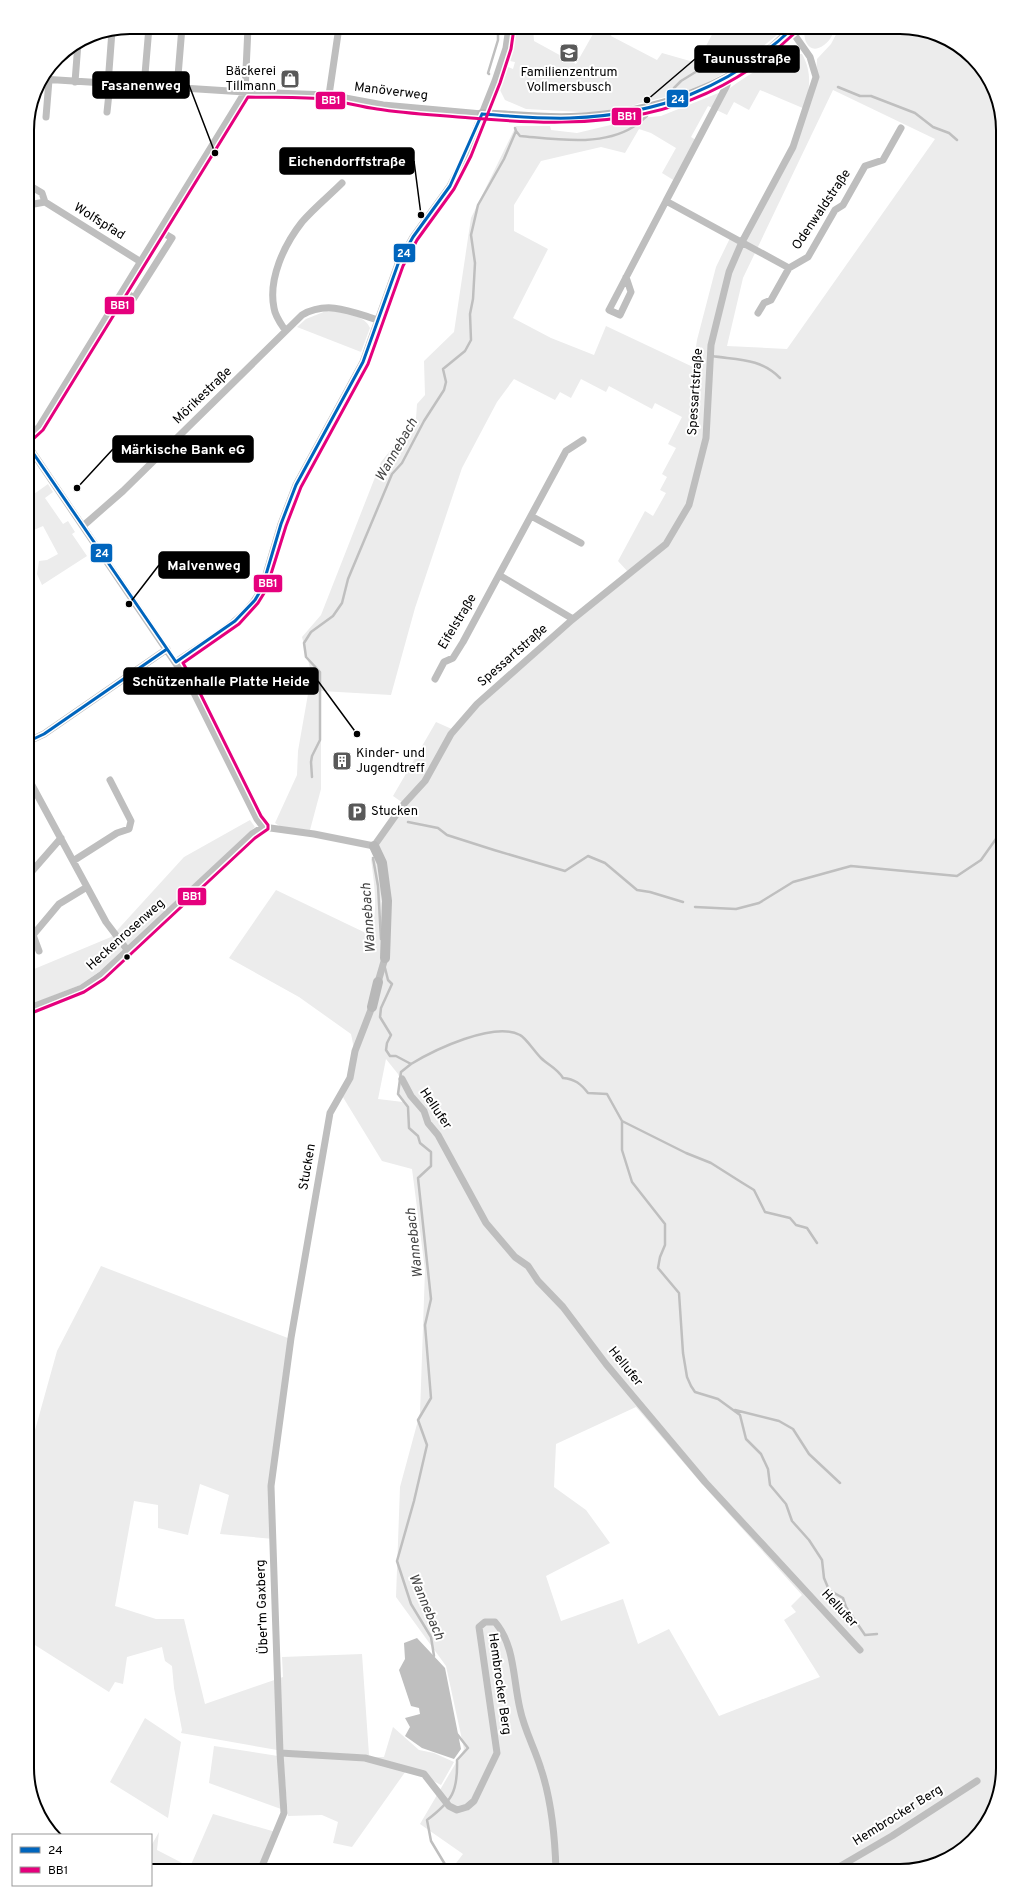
<svg xmlns="http://www.w3.org/2000/svg" width="1030" height="1898" viewBox="0 0 1030 1898" font-family="Overpass,sans-serif">
<style>
.green{fill:#ececec;fill-rule:evenodd}
.water{fill:#bfbfbf}
.lines{fill:none;stroke-linecap:round;stroke-linejoin:round}
.stream{stroke:#bfbfbf;stroke-width:2.5}
.street{stroke:#bebebe;stroke-width:7}
.secondary{stroke:#b8b8b8;stroke-width:10}
.bus-1-casing{stroke:#fff;stroke-width:6}
.bus-2-casing{stroke:#fff;stroke-width:6}
.bus-1{stroke:#0065bd;stroke-width:3}
.bus-2{stroke:#e5007d;stroke-width:3}
.bus-dot{fill:#000;stroke:#fff;stroke-width:1.5}
.labels{text-anchor:middle;dominant-baseline:central;stroke-width:4;stroke-linejoin:round;paint-order:stroke}
.poi-label{font-size:13px;fill:#000;stroke:#fff;text-anchor:start}
.street-label{font-size:13px;fill:#000;stroke:#fff}
.water-label{font-size:14px;font-style:italic;fill:#444;stroke:#fff}
.rim{fill:none;stroke:#000;stroke-width:2}
.leader{fill:none;stroke:#000;stroke-width:1.5}
.callout-dot{fill:#000;stroke:#fff;stroke-width:1.5}
.callout{fill:#000;stroke:#000;stroke-width:1.5}
.callout-label{font-size:14px;text-anchor:middle;font-weight:bold;fill:#fff}
.line-badge{stroke:#fff;stroke-width:1.5}
.badge-label{font-size:11px;text-anchor:middle;font-weight:bold;fill:#fff}
</style>
<rect width="100%" height="100%" fill="#fff"/>
<!-- green -->
<path class="green" d="M515,27H533L534,41L576,64L597,27H615L611,36L657,60L662,53L697,63L716,27L780,28L777,35L751,56L719,76L691,91L640,103L629,107L599,113L526,109L505,100L500,90L508,67L513,69L515,62L510,61Z
M805,27H836C833,34 830,41 824,45C809,56 802,40 805,27Z
M840,27H907L962,48L995,90L1003,130V1768L985,1825L940,1863L900,1871H450L463,1854L420,1824L464,1749L446,1666L396,1597L400,1487L420,1413L425,1270L412,1169L382,1161L341,1094C353,1073 357,1058 351,1034L299,997L229,958L276,890L370,935C379,911 374,883 371,859L376,858L374,846L406,805L393,796L436,722L454,730L477,704L629,573L618,561L645,511L653,516L666,493L660,490L667,477L662,474L676,448L668,444L682,417L655,403L652,409L609,386L606,392L581,379L571,398L560,392L555,400L514,379L497,402L462,468L415,608L391,695L321,691V789L310,830L281,827L275,823L297,775L298,751L308,694L310,668L302,637L321,615L381,462L416,419L417,404L425,395L424,361L454,332L471,218L516,126H550L551,130L577,133L640,118L661,116L721,92H725C742,78 780,54 802,54C813,74 809,88 805,109L760,90L749,110L734,102L727,115L708,106L691,137L696,140L675,181L662,173L676,148L651,133L639,129L625,153L601,147L541,161L514,205V231L548,249L513,318L551,338L594,355L606,326L693,367L697,340L716,267L731,236L742,242L793,147L816,77L817,59L831,44ZM833,90L935,139L787,349L727,346L743,278ZM380,875L387,901L385,951ZM386,1059L398,1074L400,1079L398,1094L403,1102L378,1099ZM636,1407L701,1483L802,1595L791,1606L796,1612L784,1620L820,1677L719,1716L669,1629L638,1644L623,1599L561,1621L546,1576L610,1543L586,1510L554,1487L556,1444Z
M331,309C344,313 365,315 370,328L361,352L297,327L306,319Z
M48,484L53,492L45,498L63,524L68,521L75,532L72,534L87,556L42,585L37,574L39,561L47,560L58,554L43,526L27,533V499Z
M250,820L255,827L106,967L80,985L27,1006V972L111,937L184,857Z
M101,1266L293,1340L272,1486L274,1539L220,1534L229,1495L200,1484L188,1535L158,1528V1505L134,1501L115,1606L156,1619H184L205,1704L283,1677L282,1657L362,1654L369,1755L283,1751L181,1733L182,1730L174,1688L172,1666L165,1661L162,1647L127,1657L123,1684L115,1682L109,1692L27,1640V1459L57,1351Z
M145,1718L181,1742L168,1818L110,1782Z
M393,1727L419,1750L434,1753L454,1762L441,1785L408,1768L352,1847L333,1843L338,1822L322,1815L288,1816L283,1757H384Z
M214,1746L278,1756L281,1809L209,1783Z
M213,1814L279,1833L260,1871H151V1846L159,1832L157,1850L190,1867Z"/>
<!-- water -->
<path class="water" d="M417,1638L445,1668L461,1749L454,1759L422,1748L405,1736L410,1727L405,1718L420,1714L419,1708L411,1706L399,1670L405,1659L404,1643Z"/>
<g class="lines">
<!-- stream -->
<path class="stream" d="M763,71L771,65L789,59
M489,74L488,73L498,40V27
M838,87L860,96H871L915,113L933,127L949,133L957,140
M674,88L681,81L715,60L734,54
M516,131L520,136C555,139 601,147 633,127C638,124 642,120 647,116
M712,356C738,360 760,358 780,378
M312,777L311,762L312,756L320,740V672L306,657L304,643L311,632L333,616L342,603L348,579L392,474L402,463L424,421L444,390L446,382L443,369L465,351L471,340L470,314L473,299L475,263L471,235L478,205L504,159L516,131L515,128
M408,822L438,828L447,835L494,850L565,871L588,856L605,863L637,890L650,892L683,902
M373,858L378,886L381,939
M695,907L736,909L759,903L793,882L851,866L957,876L981,860L1003,829
M385,968L388,980L392,984L381,1008L380,1017L391,1035L387,1043L386,1050L390,1056H396L411,1064L401,1072L398,1094L408,1107L409,1128L418,1136L420,1143L431,1152V1166L418,1178L431,1299L425,1325L431,1398L418,1420L427,1445L414,1501L397,1561L411,1604L431,1637L434,1656
M411,1064C434,1050 494,1021 520,1035C525,1037 535,1052 541,1058C548,1065 557,1068 563,1078C575,1079 581,1084 588,1093L607,1094L622,1121V1150L632,1182L665,1224V1245L660,1257L658,1268L679,1293L683,1353L687,1377L691,1386L695,1392L718,1399L740,1415L746,1439L761,1454L768,1469L770,1485L786,1504L792,1521L809,1540L822,1560L824,1578L829,1590L843,1598L846,1607L865,1635L877,1634
M622,1121L686,1153L711,1163L741,1182L754,1190L765,1212L790,1218L796,1225L807,1228L817,1243
M735,1410L779,1421L793,1429L809,1454L840,1483
M449,1871L431,1841L427,1820C452,1801 458,1792 457,1760L468,1748L457,1734"/>
<!-- street -->
<path class="street" d="M42,79L245,92L329,95L383,105L482,114
M728,79L727,85L666,201L789,268L808,257L835,210L843,205L865,166L883,160L901,128
M75,82L78,43
M108,84L112,31
M144,86L149,27
M177,88L182,27
M329,95L339,27
M107,112L110,84
M46,117L49,80
M27,184L42,193L45,202
M27,200L34,204L45,202L141,262
M626,277L631,292L620,315L609,310L666,201
M123,291L134,298L172,238L160,231
M758,313L764,303L771,300L789,268
M285,330C281,324 275,316 274,308C268,279 284,245 302,222C314,208 329,196 342,183
M27,438L39,427L245,92L248,27
M27,444L189,683L257,819L263,827L314,834L374,846L403,805L425,781L451,734L477,704L573,619L666,544L689,505L706,438L711,345L729,272L742,242L793,147L816,77L810,57L789,27
M531,516L581,543
M83,526L123,491L302,315C328,300 352,312 378,320
M573,619L499,575L566,451L583,440
M176,662C206,641 245,622 262,588L281,524L296,485L363,362L398,264L413,237L450,186L466,154L495,81L506,48L509,27
M435,679L444,662L453,658L463,642L499,575
M27,742L44,734L167,649
M27,776L106,922L128,951
M73,861L117,833L129,829L131,821L110,780
M27,877L61,838
M39,951L33,935L59,904L87,887
M378,982L385,958
M27,1009L82,988L101,975L252,834L263,827
M402,1079L411,1096L424,1111L428,1123L438,1135L486,1223L515,1257L528,1266L538,1281L563,1307L606,1364L705,1482L860,1650
M280,1753L365,1758L424,1774L449,1806L457,1810L467,1807L474,1801L497,1753L479,1627L485,1622H495C515,1645 513,1680 520,1709C524,1729 535,1749 541,1769C552,1802 555,1836 556,1871
M260,1871L284,1813L280,1753L271,1486L291,1338L330,1113L350,1078L355,1051L372,1007
M832,1871L892,1836L977,1781"/>
<!-- secondary -->
<path class="secondary" d="M482,114C512,116 542,119 571,118C650,116 740,87 794,27
M374,846L382,863L387,901L385,958
M372,1007L378,982"/>
<!-- bus-1 casing -->
<g class="bus-1-casing">
<path id="bus-1" d="M482,114C511,116 541,119 570,118C658,115 730,88 794,27
M27,444L176,662
M176,662L235,621L255,600L262,588L281,524L296,485L363,362L398,264L413,237L450,186L482,114
M27,742L44,734L167,649"/>
</g>
<!-- bus-2 casing -->
<g class="bus-2-casing">
<path id="bus-2" d="M30,442L43,430L248,97C275,98 303,96 329,100C345,102 361,107 377,109C408,114 439,115 471,118C598,129 700,124 797,31
M29,1014L84,992L104,979L255,838L268,829V825L261,816L198,689L183,663L239,624L258,603L266,590L286,526L301,487L368,364L403,266L417,240L454,189L471,156L500,83L511,49L514,28"/>
</g>
<!-- bus-1 -->
<use href="#bus-1" class="bus-1"/>
<!-- bus-2 -->
<use href="#bus-2" class="bus-2"/>
</g>
<!-- icons -->
<defs>
<g id="school-square" transform="scale(1)"><rect x="-9" y="-9" width="18" height="18" rx="4" fill="#595959" stroke="#fff"/><path d="M0-5L7-2L0 1L-7-2ZM-4 1L0 2.5L4 1V4Q0 6-4 4Z" fill="#fff"/></g>
<g id="shop-square" transform="scale(1)"><rect x="-9" y="-9" width="18" height="18" rx="4" fill="#595959" stroke="#fff"/><path d="M-5-2.5h2.3a2.7 3.5 0 0 1 5.4 0H5L5.5 6h-11ZM-1.5-2.5h3a1.5 2.3 0 0 0-3 0Z" fill="#fff"/></g>
<g id="building-square" transform="scale(1)"><rect x="-9" y="-9" width="18" height="18" rx="4" fill="#595959" stroke="#fff"/><path d="M-4-6H4V6H1V3H-1V6H-4ZM-2.5-4.3h1.7v1.8h-1.7ZM.8-4.3h1.7v1.8H.8ZM-2.5-1h1.7V.8h-1.7ZM.8-1h1.7V.8H.8Z" fill="#fff"/></g>
<g id="parking-square" transform="scale(1)"><rect x="-9" y="-9" width="18" height="18" rx="4" fill="#595959" stroke="#fff"/><path d="M-3.5-5.5H1a3.5 3.5 0 0 1 0 7H-1V5.5H-3.5ZM-1-3.4V-.6H.8a1.4 1.4 0 0 0 0-2.8Z" fill="#fff"/></g>
</defs>
<g fill-rule="evenodd">
<use href="#school-square" x="569" y="53"/>
<use href="#shop-square" x="290" y="79"/>
<use href="#building-square" x="342" y="761"/>
<use href="#parking-square" x="357" y="812"/>
</g>
<!-- markers -->
<circle class="bus-dot" cx="127" cy="957" r="3.5"/>
<g class="labels">
<!-- poi labels -->
<g class="poi-label">
<text x="276" y="72" text-anchor="end">Bäckerei<tspan x="276" dy="15">Tillmann</tspan></text>
<text x="569" y="73" text-anchor="middle">Familienzentrum<tspan x="569" dy="15">Vollmersbusch</tspan></text>
<text x="356" y="754">Kinder- und<tspan x="356" dy="15">Jugendtreff</tspan></text>
<text x="371" y="812">Stucken</text>
</g>
<!-- street labels -->
<g class="street-label">
<text transform="translate(391 92) rotate(7)">Manöverweg</text>
<text transform="translate(822 210) rotate(-56)">Odenwaldstraße</text>
<text transform="translate(99 222) rotate(32)">Wolfspfad</text>
<text transform="translate(696 392) rotate(-86)">Spessartstraße</text>
<text transform="translate(203 396) rotate(-44)">Mörikestraße</text>
<text transform="translate(458 622) rotate(-59)">Eifelstraße</text>
<text transform="translate(513 656) rotate(-41)">Spessartstraße</text>
<text transform="translate(126 935) rotate(-42)">Heckenrosenweg</text>
<text transform="translate(435 1109) rotate(56)">Hellufer</text>
<text transform="translate(308 1167) rotate(-80)">Stucken</text>
<text transform="translate(625 1367) rotate(51)">Hellufer</text>
<text transform="translate(263 1607) rotate(-92)">Über'm Gaxberg</text>
<text transform="translate(839 1609) rotate(47)">Hellufer</text>
<text transform="translate(499 1684) rotate(82)">Hembrocker Berg</text>
<text transform="translate(898 1816) rotate(-32)">Hembrocker Berg</text>
</g>
<!-- water labels -->
<g class="water-label">
<text transform="translate(397 450) rotate(-60)">Wannebach</text>
<text transform="translate(369 918) rotate(-94)">Wannebach</text>
<text transform="translate(415 1243) rotate(-96)">Wannebach</text>
<text transform="translate(426 1607) rotate(67)">Wannebach</text>
</g>
</g>
<!-- crop -->
<path d="M0 0H1030V1898H0ZM130 34H900A96 96 0 0 1 996 130V1768A96 96 0 0 1 900 1864H130A96 96 0 0 1 34 1768V130A96 96 0 0 1 130 34Z" fill="#fff" fill-rule="evenodd"/>
<path class="rim" d="M130 34H900A96 96 0 0 1 996 130V1768A96 96 0 0 1 900 1864H130A96 96 0 0 1 34 1768V130A96 96 0 0 1 130 34Z"/>
<!-- callouts -->
<path class="leader" d="M647 100L695 59M215 153L189 85M421 215L414 161M77 488L113 449M129 604L159 565M357 734L318 681"/>
<g class="callout-dot">
<circle cx="647" cy="100" r="4"/>
<circle cx="215" cy="153" r="4"/>
<circle cx="421" cy="215" r="4"/>
<circle cx="77" cy="488" r="4"/>
<circle cx="129" cy="604" r="4"/>
<circle cx="357" cy="734" r="4"/>
</g>
<g class="callout">
<rect x="695" y="46" width="104" height="26" rx="4"/>
<rect x="93" y="72" width="96" height="26" rx="4"/>
<rect x="280" y="148" width="134" height="26" rx="4"/>
<rect x="113" y="436" width="140" height="26" rx="4"/>
<rect x="159" y="552" width="90" height="26" rx="4"/>
<rect x="124" y="668" width="194" height="26" rx="4"/>
</g>
<g class="callout-label">
<text x="747" y="63">Taunusstraße</text>
<text x="141" y="90">Fasanenweg</text>
<text x="347" y="166">Eichendorffstraße</text>
<text x="183" y="454">Märkische Bank eG</text>
<text x="204" y="570">Malvenweg</text>
<text x="221" y="686">Schützenhalle Platte Heide</text>
</g>
<g class="line-badge">
<rect x="666" y="89" width="23" height="19" rx="4" fill="#0065bd"/>
<rect x="315" y="91" width="31" height="19" rx="4" fill="#e5007d"/>
<rect x="611" y="107" width="31" height="19" rx="4" fill="#e5007d"/>
<rect x="393" y="243" width="23" height="20" rx="4" fill="#0065bd"/>
<rect x="104" y="296" width="31" height="19" rx="4" fill="#e5007d"/>
<rect x="90" y="543" width="23" height="20" rx="4" fill="#0065bd"/>
<rect x="253" y="574" width="30" height="19" rx="4" fill="#e5007d"/>
<rect x="177" y="887" width="30" height="19" rx="4" fill="#e5007d"/>
</g>
<g class="badge-label">
<text x="678" y="103">24</text>
<text x="331" y="104">BB1</text>
<text x="627" y="120">BB1</text>
<text x="404" y="257">24</text>
<text x="120" y="309">BB1</text>
<text x="102" y="557">24</text>
<text x="268" y="587">BB1</text>
<text x="192" y="900">BB1</text>
</g>
<!-- legend -->
<rect x="12" y="1834" width="140" height="52" fill="#ffffff" stroke="#999999"/>
<rect x="20" y="1847" width="20" height="6" fill="#0065bd" stroke="#999999"/>
<text x="48" y="1854" font-size="12" fill="#000000">24</text>
<rect x="20" y="1867" width="20" height="6" fill="#e5007d" stroke="#999999"/>
<text x="48" y="1874" font-size="12" fill="#000000">BB1</text>
</svg>
